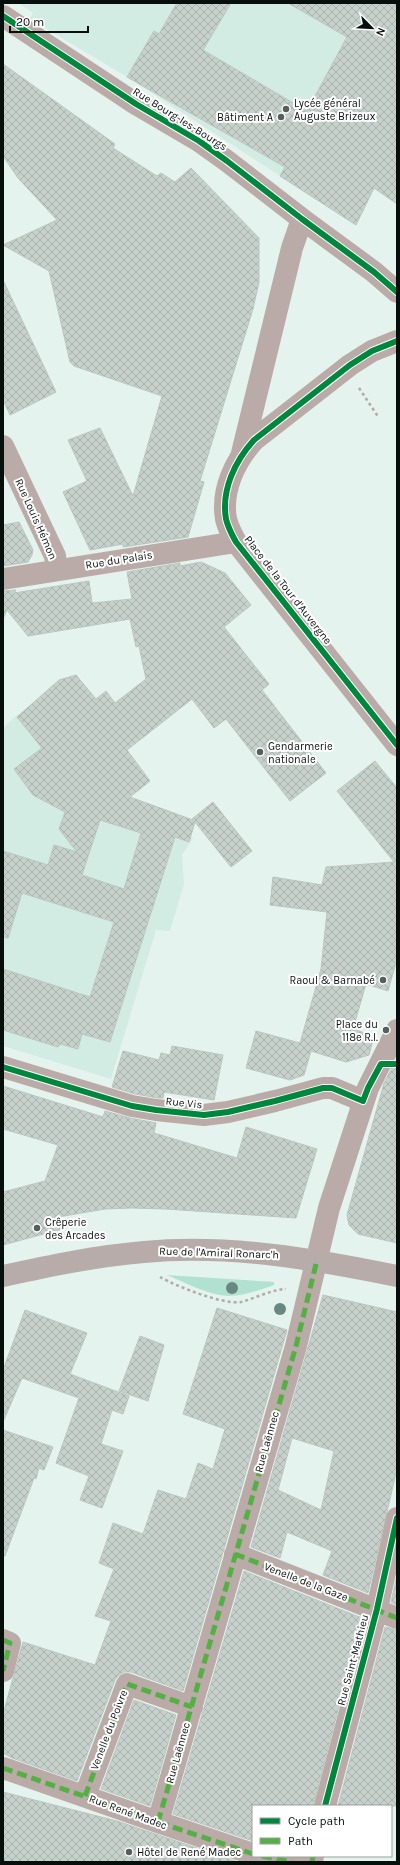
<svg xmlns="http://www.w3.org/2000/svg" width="400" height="1865" viewBox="0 0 400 1865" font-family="Karla,sans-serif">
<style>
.built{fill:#d3ece3}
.grass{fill:#b1e2d1}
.building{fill:url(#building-cross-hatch);stroke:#bac5c0;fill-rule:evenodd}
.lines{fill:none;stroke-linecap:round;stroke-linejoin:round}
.path{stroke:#b1aba8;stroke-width:2.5;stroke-dasharray:3 3;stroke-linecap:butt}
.minor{stroke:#bbaba8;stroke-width:22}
.major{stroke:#b7aca9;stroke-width:22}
.quiet{stroke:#54b044;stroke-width:5;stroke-dasharray:10 5;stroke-linecap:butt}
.cycleway-casing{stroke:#fff;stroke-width:8}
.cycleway{stroke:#00873e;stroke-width:6}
.tree{fill:#678981}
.poi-dot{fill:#555f5b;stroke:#fff;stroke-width:1.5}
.labels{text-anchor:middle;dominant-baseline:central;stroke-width:4;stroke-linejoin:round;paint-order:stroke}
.poi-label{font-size:11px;fill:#070f0c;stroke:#fff;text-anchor:start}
.street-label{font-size:11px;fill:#070f0c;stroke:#fff}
</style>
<defs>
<pattern id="building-cross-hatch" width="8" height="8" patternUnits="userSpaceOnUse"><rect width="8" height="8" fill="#c6d1cc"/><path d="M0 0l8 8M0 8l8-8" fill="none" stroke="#a9b2ae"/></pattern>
</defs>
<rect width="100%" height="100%" fill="#e5f3ee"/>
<!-- built -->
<path class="built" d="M18,3H397L395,145L356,225L127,77L30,19L33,13Z
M18,714L75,783L154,805L148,825L193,838L182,855L184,884L170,931L156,930L111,1079L3,1046V728Z"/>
<!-- grass -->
<path class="grass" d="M167,1275L274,1282V1285C259,1290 244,1296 229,1296C208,1295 186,1283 167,1275Z"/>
<!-- building -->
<path class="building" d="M177,3H231L203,50L307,111L347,37L288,3H397V204L374,188L356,225L280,176L285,167L127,77L154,31L159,34Z
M3,64L115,144L113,148L157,176L161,173L175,182L191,168L259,238V282L253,309L200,481L204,482L188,537L123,547V544L90,550L63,492L87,481L68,440L100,428L133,496L162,396L74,366L70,362L49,271L3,245L57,220L18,178L3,156Z
M3,280L56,392L10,415L3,400Z
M19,522L33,550L32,555L28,562L3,566V525Z
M201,562L225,573L251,605L224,627L269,684L262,690L326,773L290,801L226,719L214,728L192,699L127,750L150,781L130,797L193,820L192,819L213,802L252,851L231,867L195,822L189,842L175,837L110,1042L82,1034L78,1049L60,1044L58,1047L3,1030V969L90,997L114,922L22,893L8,938L3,937V851L48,865L54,845L77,852L59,829L65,812L33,795L14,769L42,748L17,717L59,680L76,675L96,699L106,691L115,703L146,679L139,646L136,647L130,619L28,636L7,610L3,619V591L16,590L14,593L89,581L92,603L132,599L127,572L180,563V566ZM100,820L141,833L124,889L82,875Z
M375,761L397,788V959L388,991L366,984L353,1029L374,1036L369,1055L346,1062L311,1051L304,1075L290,1080L246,1068L256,1031L300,1043L321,969L327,912L270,905L273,877L322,885L326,867L394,862L337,791Z
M172,1046L223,1055L214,1100L164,1092L163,1098H158L135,1094L112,1087L123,1051L159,1060L161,1053L170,1055Z
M396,1060H397V1243L358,1234L349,1225L347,1215L384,1083Z
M3,1086L103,1117L105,1111L130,1118L156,1123L154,1133L237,1158L246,1127L317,1149L296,1218L166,1209L131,1208L105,1209L58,1217L62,1229L3,1245V1192L45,1181L58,1145L3,1129Z
M323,1295L397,1312V1469L368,1593L323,1575L332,1551L287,1532L280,1558L251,1547ZM292,1438L334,1451L321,1510L278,1490Z
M217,1308L287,1330L183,1691L131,1672H124L119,1675L115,1680L77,1781L12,1758L3,1753V1714L23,1642L95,1665L111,1621L95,1616L114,1569L99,1563L113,1523L143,1534L158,1490L186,1499L198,1463L213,1469L225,1429L183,1414Z
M25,1310L87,1333L70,1374L129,1396L123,1414L112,1410L101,1444L123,1451L102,1508L80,1500L89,1476L56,1463L79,1398L22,1378L3,1422V1370Z
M140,1336L164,1345L148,1401L119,1391Z
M3,1430L53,1447L44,1470L39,1468L36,1479L34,1478L5,1556H3Z
M244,1571L362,1618L313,1806H253V1841L173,1814Z
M397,1576V1605L391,1602Z
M385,1627L397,1630V1806H338Z
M134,1700L176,1715L150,1806L101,1789Z
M3,1792L117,1821L238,1862H3Z"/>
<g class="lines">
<!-- path -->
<path class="path" d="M359,388L379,418
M160,1277C176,1286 223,1305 241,1302C256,1298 270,1290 286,1289"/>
<!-- minor -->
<path class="minor" d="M3,16L136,104L199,141L227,161L302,219L374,272L397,292
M397,341L372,351L350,365L254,440C235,461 221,490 226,519C228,527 232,535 236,542L397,745
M3,446L55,556L57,570
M242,453L292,248L302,219
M3,579L236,542
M3,1067L132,1106L156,1110L204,1115L228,1112L275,1101L323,1088H332L363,1101
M235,1554L397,1618
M3,1640L10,1643L3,1671
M3,1768L158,1822L253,1854
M85,1796L127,1684L192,1707
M325,1806L377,1609L397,1518
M158,1822L296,1346L329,1208L368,1088L397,1030
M262,1856L292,1862
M312,1862L313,1856"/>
<!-- major -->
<path class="major" d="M3,1276C49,1266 96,1256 144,1252C229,1244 314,1259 397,1276"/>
<!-- quiet -->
<path class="quiet" d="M235,1554L397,1618
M3,1640L10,1643L3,1671
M3,1768L158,1822L253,1854
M85,1796L127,1684L192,1707
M158,1822L296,1346L317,1260
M262,1856L292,1862
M312,1862L313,1856"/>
<!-- cycleway casing -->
<g class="cycleway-casing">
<path id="cycleway" d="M3,16L136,104L199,141L227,161L302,219L374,272L397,292
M397,341L372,351L350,365L254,440C235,461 221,490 226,519C228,527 232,535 236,542L397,745
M3,1067L132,1106L156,1110L204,1115L228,1112L275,1101L323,1088H332L363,1101L368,1088L381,1064H397
M325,1806L377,1609L397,1518"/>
</g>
<!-- cycleway -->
<use href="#cycleway" class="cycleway"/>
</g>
<!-- trees -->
<g class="tree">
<circle cx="232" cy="1288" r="6"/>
<circle cx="280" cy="1309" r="6"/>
</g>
<!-- markers -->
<g class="poi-dot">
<circle cx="286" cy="109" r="4"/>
<circle cx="281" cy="117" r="4"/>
<circle cx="260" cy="752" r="4"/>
<circle cx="383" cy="980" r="4"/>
<circle cx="386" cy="1030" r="4"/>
<circle cx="37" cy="1228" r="4"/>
<circle cx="129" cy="1852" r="4"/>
</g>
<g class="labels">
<!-- poi labels -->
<g class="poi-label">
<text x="294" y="103">Lycée général<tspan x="294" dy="13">Auguste Brizeux</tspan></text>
<text x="273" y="117" text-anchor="end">Bâtiment A</text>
<text x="268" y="746">Gendarmerie<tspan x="268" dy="13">nationale</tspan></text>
<text x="375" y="980" text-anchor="end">Raoul &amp; Barnabé</text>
<text x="378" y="1024" text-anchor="end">Place du<tspan x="378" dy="13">118e R.I.</tspan></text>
<text x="45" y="1222">Crêperie<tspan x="45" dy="13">des Arcades</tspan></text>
<text x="137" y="1852">Hôtel de René Madec</text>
</g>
<!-- street labels -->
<g class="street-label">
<text transform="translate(180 119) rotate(32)">Rue Bourg-les-Bourgs</text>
<text transform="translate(36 519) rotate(66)">Rue Louis Hémon</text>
<text transform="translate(119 560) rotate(-9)">Rue du Palais</text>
<text transform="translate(288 590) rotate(52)">Place de la Tour d'Auvergne</text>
<text transform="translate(184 1103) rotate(6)">Rue Vis</text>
<text transform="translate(219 1253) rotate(2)">Rue de l'Amiral Ronarc'h</text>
<text transform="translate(267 1442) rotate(-74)">Rue Laënnec</text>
<text transform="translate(306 1582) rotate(21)">Venelle de la Gaze</text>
<text transform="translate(353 1660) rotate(-75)">Rue Saint-Mathieu</text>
<text transform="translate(109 1730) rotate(-69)">Venelle du Poivre</text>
<text transform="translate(178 1753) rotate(-74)">Rue Laënnec</text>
<text transform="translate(128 1812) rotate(20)">Rue René Madec</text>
</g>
</g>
<!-- border -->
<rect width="400" height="1865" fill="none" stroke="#070f0c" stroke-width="8"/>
<!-- legend -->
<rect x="252" y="1805" width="140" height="52" fill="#ffffff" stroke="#9c9f9e"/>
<rect x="260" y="1818" width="20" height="6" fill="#00873e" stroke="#9c9f9e"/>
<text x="288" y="1825" font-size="12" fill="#070f0c">Cycle path</text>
<rect x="260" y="1838" width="20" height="6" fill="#54b044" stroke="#9c9f9e"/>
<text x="288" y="1845" font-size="12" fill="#070f0c">Path</text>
<!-- north arrow -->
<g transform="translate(372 28) rotate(114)" stroke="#ffffff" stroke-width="3" paint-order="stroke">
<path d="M0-3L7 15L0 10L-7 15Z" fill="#070f0c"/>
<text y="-6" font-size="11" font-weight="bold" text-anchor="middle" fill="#070f0c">N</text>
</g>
<!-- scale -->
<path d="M10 26v6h78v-6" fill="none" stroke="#070f0c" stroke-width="2"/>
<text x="16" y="26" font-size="12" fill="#070f0c" stroke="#ffffff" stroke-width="3" paint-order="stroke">20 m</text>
</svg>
